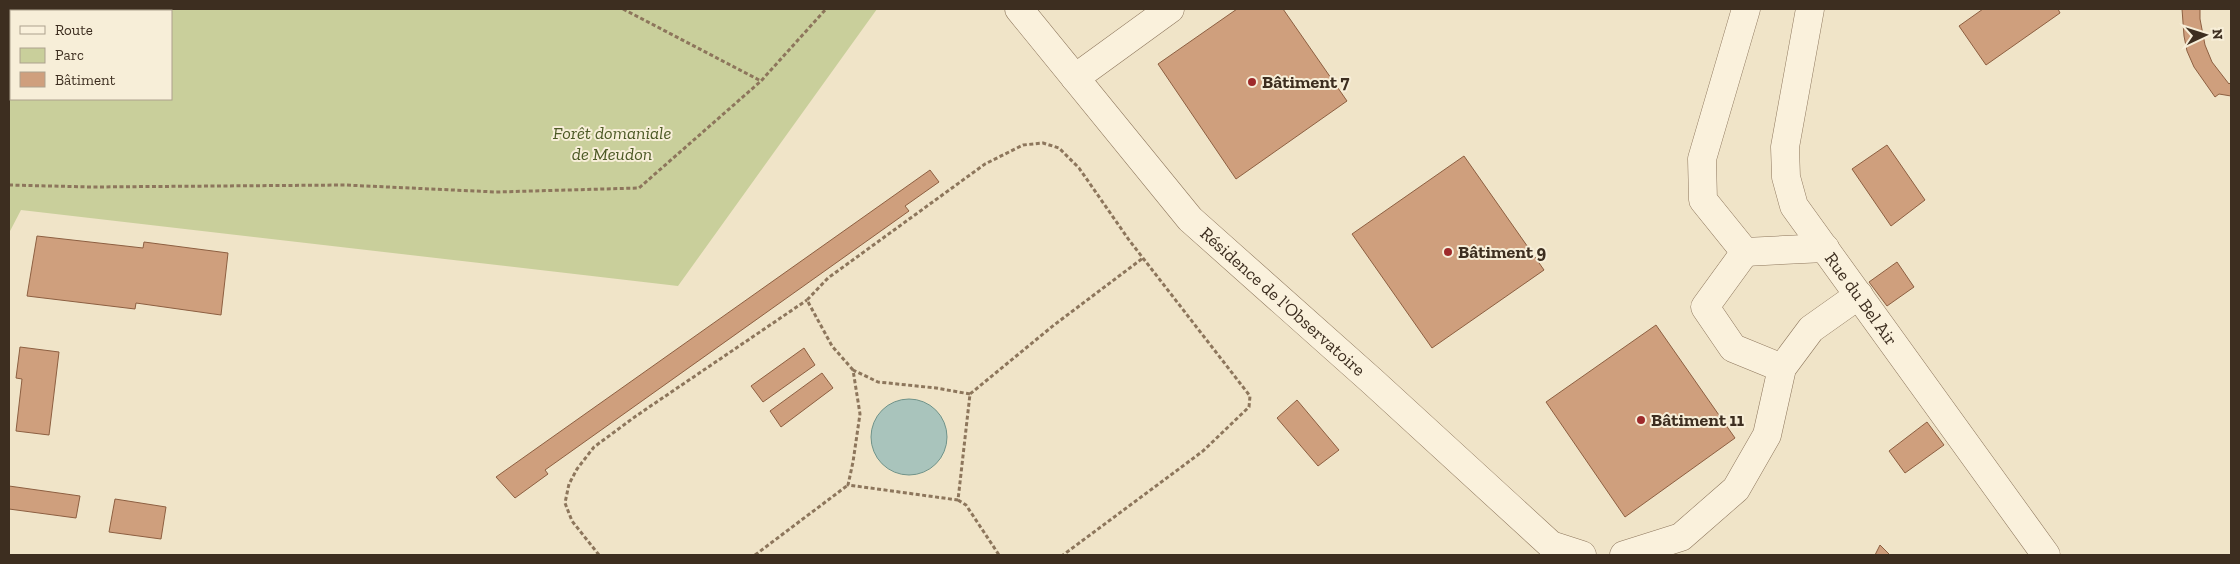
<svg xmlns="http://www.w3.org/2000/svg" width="2240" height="564" viewBox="0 0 2240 564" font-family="'Zilla Slab',serif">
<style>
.green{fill:#c9cf9b;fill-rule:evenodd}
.water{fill:#a9c4bc;stroke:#6f938a}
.building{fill:#cf9f7d;stroke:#8d5f41}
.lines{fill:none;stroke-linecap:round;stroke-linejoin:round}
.minor-casing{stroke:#8d765c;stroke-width:29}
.path{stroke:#8d765c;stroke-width:3;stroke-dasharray:4 2.5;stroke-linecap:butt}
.minor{stroke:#faf1dc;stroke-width:28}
.poi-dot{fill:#9e2a2b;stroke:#f7eed8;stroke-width:2}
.labels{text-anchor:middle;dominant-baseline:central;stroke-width:4;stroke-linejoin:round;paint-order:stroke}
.poi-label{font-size:18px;font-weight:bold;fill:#3d2e20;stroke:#f7eed8;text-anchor:start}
.park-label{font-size:18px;font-style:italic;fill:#4d5a26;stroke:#f7eed8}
.street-label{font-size:18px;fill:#3d2e20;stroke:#f7eed8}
</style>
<rect width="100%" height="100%" fill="#f0e4c8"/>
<!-- green -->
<path class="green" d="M9,9H877L678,286L21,210L9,233ZM11,11H171V99H11Z"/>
<!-- water -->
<path class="water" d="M871 437a38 38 0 1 1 76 0a38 38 0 1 1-76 0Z"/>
<!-- building -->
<path class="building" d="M1237,9H1283L1347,101L1236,179L1158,64Z
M1983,9H2058L2060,13L1986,65L1959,26Z
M2182,9H2200V19L2205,45L2212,62L2229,84L2231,82V96L2219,94L2215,97L2194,67L2187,51L2184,36Z
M1887,145L1925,200L1891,226L1852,169Z
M1464,156L1544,270L1432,348L1352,234Z
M930,170L939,182L905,206L909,211L545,470L548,474L515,498L496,477Z
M37,236L143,248L144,242L228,253L221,315L136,303L135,309L27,296Z
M1897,262L1914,287L1887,306L1869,282Z
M1656,325L1735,438L1625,517L1546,402Z
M20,347L59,352L49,435L16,431L22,379L16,378Z
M804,348L815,365L763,402L751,386Z
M822,373L833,388L781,427L770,411Z
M1297,400L1339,450L1318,466L1277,418Z
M1927,422L1944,445L1905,473L1889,451Z
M9,486L80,496L76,518L9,509Z
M115,499L166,507L161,539L109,532Z
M1880,545L1890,555H1875Z"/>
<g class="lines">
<!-- minor casing -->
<g class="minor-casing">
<g id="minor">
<path id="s1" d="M1019,9L1190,219L1372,381L1551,545L1582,555"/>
<path d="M1746,9L1702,159L1703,200L1745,252L1825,248"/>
<path id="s2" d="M1810,9L1785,147L1786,177L1794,206L2046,555"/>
<path d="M1075,78L1170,9"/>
<path d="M1745,252L1705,307L1733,348L1782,368"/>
<path d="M1624,555L1681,537L1736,489L1767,435L1782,368L1811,329L1859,295"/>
</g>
</g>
<!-- path -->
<path class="path" d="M623,9L761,81
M80,11L82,9
M9,86L11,83
M9,185L91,187L345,185L496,192L639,188L761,81L826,9
M853,370L832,346L807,300L828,278L985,164L1023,145L1043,143L1059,148L1079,168L1129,240L1250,396L1249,407L1203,451L1063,555
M970,394L936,388L878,382L853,370L860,414L853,462L848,485L958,500L970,394L1054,325L1143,258
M958,500L966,505L999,555
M599,555L572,521L565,503L569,484L577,469L594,447L636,416L807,300
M755,555L848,485"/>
<!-- minor -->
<use href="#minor" class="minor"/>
</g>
<!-- markers -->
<g class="poi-dot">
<circle cx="1252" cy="82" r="5"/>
<circle cx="1448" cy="252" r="5"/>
<circle cx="1641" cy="420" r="5"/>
</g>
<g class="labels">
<!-- poi labels -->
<g class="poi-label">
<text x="1262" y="82">Bâtiment 7</text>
<text x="1458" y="252">Bâtiment 9</text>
<text x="1651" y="420">Bâtiment 11</text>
</g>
<!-- park labels -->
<g class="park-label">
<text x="612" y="133">Forêt domaniale<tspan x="612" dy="21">de Meudon</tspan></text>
</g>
<!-- street labels -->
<g class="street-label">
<text stroke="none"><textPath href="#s2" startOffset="315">Rue du Bel Air</textPath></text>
<text stroke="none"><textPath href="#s1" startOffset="395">Résidence de l'Observatoire</textPath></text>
</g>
</g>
<!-- border -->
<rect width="2240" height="564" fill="none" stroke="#3d2e20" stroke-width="20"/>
<!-- legend -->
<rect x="10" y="10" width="162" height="90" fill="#f7eed8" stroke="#ada18e"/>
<rect x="20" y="26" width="25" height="8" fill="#faf1dc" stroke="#ada18e"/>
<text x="55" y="35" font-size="15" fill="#3d2e20">Route</text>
<rect x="20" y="48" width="25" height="15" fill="#c9cf9b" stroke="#ada18e"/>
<text x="55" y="60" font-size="15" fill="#3d2e20">Parc</text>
<rect x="20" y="72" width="25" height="15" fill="#cf9f7d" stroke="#ada18e"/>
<text x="55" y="85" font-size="15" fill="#3d2e20">Bâtiment</text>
<!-- north arrow -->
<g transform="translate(2205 35) rotate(86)" stroke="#f7eed8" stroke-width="4" paint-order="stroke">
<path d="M0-4L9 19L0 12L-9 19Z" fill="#3d2e20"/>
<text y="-8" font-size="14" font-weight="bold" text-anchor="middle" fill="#3d2e20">N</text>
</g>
</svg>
